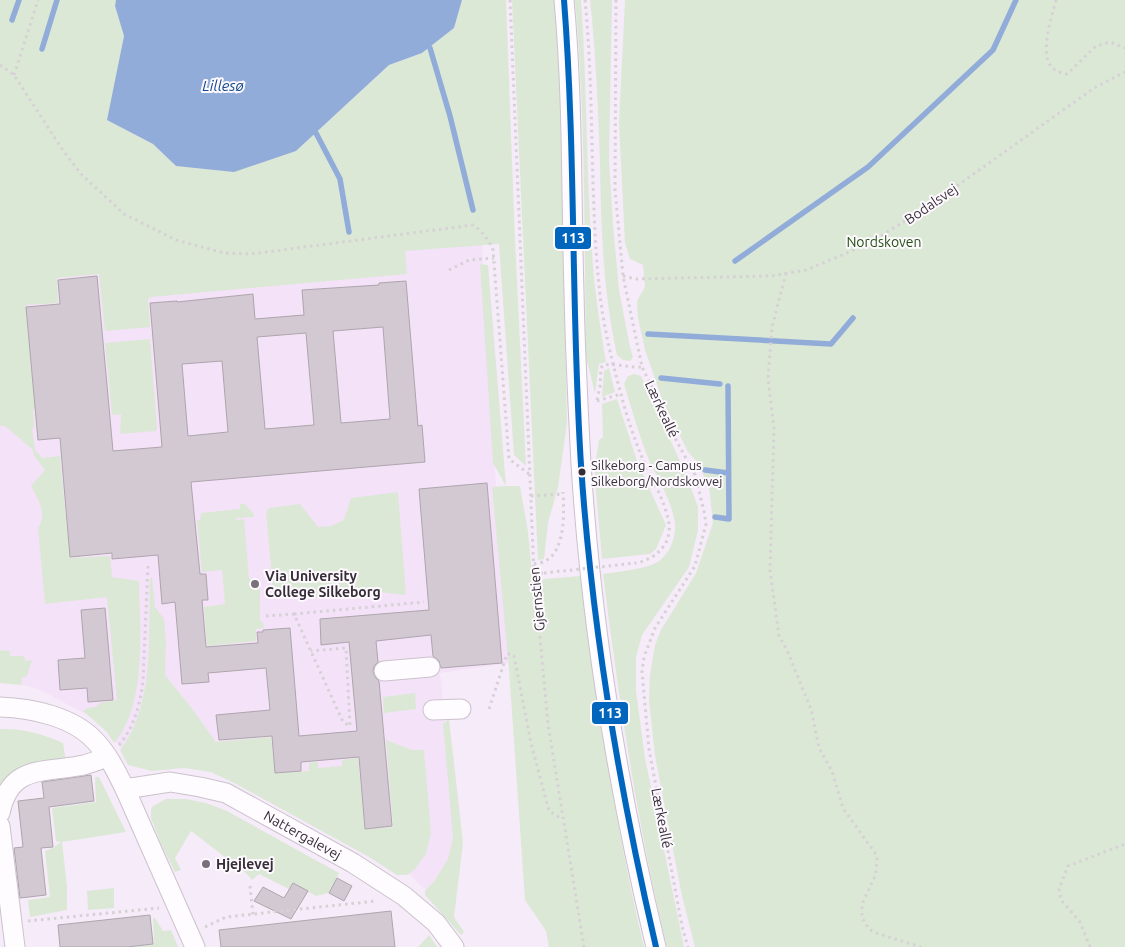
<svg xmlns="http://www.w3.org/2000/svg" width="1125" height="947" viewBox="0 0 1125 947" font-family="Ubuntu,sans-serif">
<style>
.built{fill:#f4e2f8}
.green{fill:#dce8d6}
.water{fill:#92acd9}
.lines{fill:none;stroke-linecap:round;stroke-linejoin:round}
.stream{stroke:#92acd9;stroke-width:5.5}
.building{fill:#d3c9d2;stroke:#aea5ad;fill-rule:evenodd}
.minor-casing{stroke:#cbc2cd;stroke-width:21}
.path{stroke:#d5d1d5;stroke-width:3;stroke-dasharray:2.5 4;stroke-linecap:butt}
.minor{stroke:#fefcfe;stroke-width:19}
.path-bridge{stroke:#d5d1d5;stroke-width:3;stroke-dasharray:2.5 4;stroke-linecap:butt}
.bus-1-casing{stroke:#fdf9fe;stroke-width:10}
.bus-1{stroke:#0065bd;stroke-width:6}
.bus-dot{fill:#352e37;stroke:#fdf9fe;stroke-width:2}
.poi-dot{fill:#79707b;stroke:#fdf9fe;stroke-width:2}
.labels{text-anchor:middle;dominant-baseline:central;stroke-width:4;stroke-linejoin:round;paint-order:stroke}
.bus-label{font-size:13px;fill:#352e37;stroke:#fdf9fe;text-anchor:start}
.street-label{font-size:14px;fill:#352e37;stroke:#fdf9fe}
.park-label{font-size:14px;fill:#235010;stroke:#fdf9fe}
.poi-label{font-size:14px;font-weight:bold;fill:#352e37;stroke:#fdf9fe;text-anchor:start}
.water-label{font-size:15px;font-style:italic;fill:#124990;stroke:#fdf9fe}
.line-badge{stroke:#fdf9fe;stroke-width:2}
.badge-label{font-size:14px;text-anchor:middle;font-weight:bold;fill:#fff}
</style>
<rect width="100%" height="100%" fill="#f6ebf8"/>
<!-- built -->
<path class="built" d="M0,229L482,244L497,506L523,661L440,673L458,837L435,899L405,870L212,768L132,760L94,718L36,688L0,680Z"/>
<!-- green -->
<path class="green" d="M0,0H116L115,6L124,36L108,120L153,144L176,166L296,151L389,65L422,53L454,28L462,0H506L515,241L526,466L514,455L499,244L405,251L407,274L151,297L148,299L150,327L105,331L99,274L57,278L58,303L26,305L28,338L61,335L62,355L30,359L36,408L33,410L34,427L32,428L35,450L42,458L60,456L70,558L110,556L112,577L139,581C140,627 147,707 114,743L107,732L83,711L87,708L96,707L100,703L117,700L107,597L45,604L38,528C48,514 38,499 31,486L45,470L34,456L33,450L5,426H0Z
M512,0H554L559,57L567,423L558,487L548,523L544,559L538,560Z
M575,0H581C587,84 586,168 592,252C594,289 600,325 606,362L599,364L595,393L586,357C584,238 586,118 575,0Z
M590,0H612L609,159L613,224L619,290L630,347L633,357L630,361L623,360L617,355C603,292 601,227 600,163C598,109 596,54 590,0Z
M625,0H1125V947H695L682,896L655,756L649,700L650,675L655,645L661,630L696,573L713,523L709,486L697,462L688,452L662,399L645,350L638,318L637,301L645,287L643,265L630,259L625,243L619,122Z
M480,264L488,265L506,486H520L528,532L533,584L540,583L544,579L581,576C597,701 615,825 644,947H549L546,931L525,900L509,669L492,487L506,486L493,463Z
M150,339L157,427L156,431L120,434L121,414L112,415L105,343Z
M609,368L615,392L602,397L604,371Z
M634,374L641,376L685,472L698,507V530L689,567L642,635L636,657V691L645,758L684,947H667C637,823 619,701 603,574C616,572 648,569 659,561C670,553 676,538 675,524C673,502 655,475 646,453C638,431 631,407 624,384L628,376Z
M617,399L637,461L666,525L656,549L650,554L602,559L595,479V466L599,440L603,437L602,404Z
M398,492L406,595L379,592L316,598L309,590L273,589L266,513L269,508L300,504L318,527L331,526L344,520L351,498Z
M240,504H245L254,514V517L236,518L237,520L244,519L249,578L260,587V621L263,623L264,628L256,629V641L207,646L204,607L225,604L222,570L202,572L197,520H200L201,513L240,509Z
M150,578H152L155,607L164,619L166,640L165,675L190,706L216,742L271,737L275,773L309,771V763L318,762V768L342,766V760L358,758L365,829L393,827L386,740L412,750H424L431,833L426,854L415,869L407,875H397L369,857L238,785L211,772L184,768L152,771L128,765L120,750C124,744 129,738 132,731C154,684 148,628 150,578Z
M0,650L10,651V656H24L25,661L32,660L27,676L22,678L21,685L0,683Z
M415,693L416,709L384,713L383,697Z
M449,719L463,843L454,917L464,932L461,935L425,895V891L435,880L448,859L453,838L443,724Z
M0,729C22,728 44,734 63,743L66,762L0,789Z
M95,777H99L126,832L62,842L67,887V910L30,917L28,900L50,897L45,851L53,848L61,842L56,841L52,808L96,802Z
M166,799H186L206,803L227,811L339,873L329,893L316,896L293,883L289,889L259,874L252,880L247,874L191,831L175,858L181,870L175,872L161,844L151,818V809L153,806Z
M114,888V908L88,910L87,891Z
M153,918H155L163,931L171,930L178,947H132L154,944Z
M429,935L437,947H418Z"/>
<!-- water -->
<path class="water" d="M116,0H462L454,28L422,53L389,65L296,151L234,172L176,166L153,144L107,120L124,36L115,6Z"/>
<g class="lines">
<!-- stream -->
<path class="stream" d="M12,20L19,0
M430,48L450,116L473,210
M42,49L57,0
M316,133L340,179L349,232
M735,261L868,167L993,50L1016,0
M648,334L831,344L853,318
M661,378L720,384
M705,470L728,473
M715,517L729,519L728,386"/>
</g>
<!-- building -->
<path class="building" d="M97,276L113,451L162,447L150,303L177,301V302L253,294L255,319L304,315L302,290L379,285V283L406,281L418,426L422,425L425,462L191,482L200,574H206L208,600H202L206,647L258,643L257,632H263V630L290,628L299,736L357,731L349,642L321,645L320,619L429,610L419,489L487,483L502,663L441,668L439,661L433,656L431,635L376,641L378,662L374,666L373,671L375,677L379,681L392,826L365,829L359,757L301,762V771L275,773L272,736L219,740L216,715L270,710L266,668L208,673L209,682L182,684L175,602L162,604L158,555L112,559V553L70,557L60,438L38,440L26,307L60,304L58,280ZM383,327L390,419L341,423L333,331ZM306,333L314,425L265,429L257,337ZM222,361L228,432L188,436L182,364Z
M105,608L113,700L88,702L87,688L60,690L58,660L85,658L81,610Z
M91,775L94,801L49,807L53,847L41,848L46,895L20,898L14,848L23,847L18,801L44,798L42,782Z
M337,878L352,886L344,901L329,893Z
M293,883L308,891L291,919L254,901L263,887L284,898Z
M391,911L395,947H221L219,930Z
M150,915L153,944L127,947H60L58,925Z"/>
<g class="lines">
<!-- minor casing -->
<g class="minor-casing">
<g id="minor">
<path d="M564,0C573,97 571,195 574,292C575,349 578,407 581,464C591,627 618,789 656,947"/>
<path d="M384,671L430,667"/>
<path d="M0,707C32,708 75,717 97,743C109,756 117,773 125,789L195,947"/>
<path d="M433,710L461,709"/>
<path id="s1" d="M125,789L170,782L200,787L226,793L353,863L404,896L436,923L454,947"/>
<path d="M0,813C10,766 40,773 78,766C88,765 98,760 107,757"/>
<path d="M0,826L15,947"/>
</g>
</g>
<!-- path -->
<path class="path" d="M510,0L534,574L548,724L584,947
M585,0C594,92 590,184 598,275C601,315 610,355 621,394C626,414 633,435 641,455C649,473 672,513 669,532C667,549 652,560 636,563
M616,0L615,189L623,276L642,367L655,393L661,412L695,475L704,511L706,524L695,566L655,628L644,657L642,672L649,749L682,926L688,947
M1056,0C1052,17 1037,59 1055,70C1058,72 1063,73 1067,74L1096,46L1110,42L1125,48
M0,65L14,75L62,149L80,173L124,214L176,240L224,253L251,254L473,225C483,232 488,239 493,250L509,459L529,474
M14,75L38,0
M449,270L469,260L494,258
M786,273L772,327L768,378L774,429L770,570L779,636L787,650L811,709L819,748L832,771L843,808L877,856L876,874L862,904V918L869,929L876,933L921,947
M623,276L636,279L771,276L806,270L866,245L926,208L1094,88L1125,72
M597,400L600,387L601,368L603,365C616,363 629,368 642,367
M597,401L621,394
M531,496L563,494
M534,564C537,563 542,563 545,561C566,551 564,511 563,492
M534,574L544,573
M294,614L424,602
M266,616L294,614L343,722L350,726L346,648L311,651
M489,709L507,654H512L514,656L531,743L549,811L562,819
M119,745C134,728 140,704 143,682L148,564
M250,886L253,915
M28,921L159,908
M205,927L226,917L376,901
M1090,947L1080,922L1061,900L1059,889L1068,866L1125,844"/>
<!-- minor -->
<use href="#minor" class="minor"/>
<!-- path-bridge -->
<path class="path-bridge" d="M544,573L636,563"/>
<!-- bus-1 casing -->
<g class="bus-1-casing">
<path id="bus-1" d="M564,0C576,155 571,310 581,465C592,628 619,788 656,947"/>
</g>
<!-- bus-1 -->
<use href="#bus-1" class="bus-1"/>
</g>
<!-- markers -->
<circle class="bus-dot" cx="582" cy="472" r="4.5"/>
<g class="poi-dot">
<circle cx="255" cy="584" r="5"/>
<circle cx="206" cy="864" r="5"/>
</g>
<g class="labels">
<!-- bus labels -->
<g class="bus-label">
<text x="591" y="465">Silkeborg - Campus<tspan x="591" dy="16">Silkeborg/Nordskovvej</tspan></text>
</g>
<!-- street labels -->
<g class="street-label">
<text transform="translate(931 204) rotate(-34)">Bodalsvej</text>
<text transform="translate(662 409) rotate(65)">Lærkeallé</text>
<text transform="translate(537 599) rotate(-95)">Gjernstien</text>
<text transform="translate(662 818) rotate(79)">Lærkeallé</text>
<text stroke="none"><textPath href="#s1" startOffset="190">Nattergalevej</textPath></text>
</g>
<!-- park labels -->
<g class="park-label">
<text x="884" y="242">Nordskoven</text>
</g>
<!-- poi labels -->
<g class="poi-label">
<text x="265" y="576">Via University<tspan x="265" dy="16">College Silkeborg</tspan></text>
<text x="216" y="864">Hjejlevej</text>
</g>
<!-- water labels -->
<g class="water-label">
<text x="223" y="85">Lillesø</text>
</g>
</g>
<g class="line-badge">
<rect x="554" y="226" width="38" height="24" rx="5" fill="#0065bd"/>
<rect x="591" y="701" width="38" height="24" rx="5" fill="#0065bd"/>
</g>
<g class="badge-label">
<text x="573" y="243">113</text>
<text x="610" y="718">113</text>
</g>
</svg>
